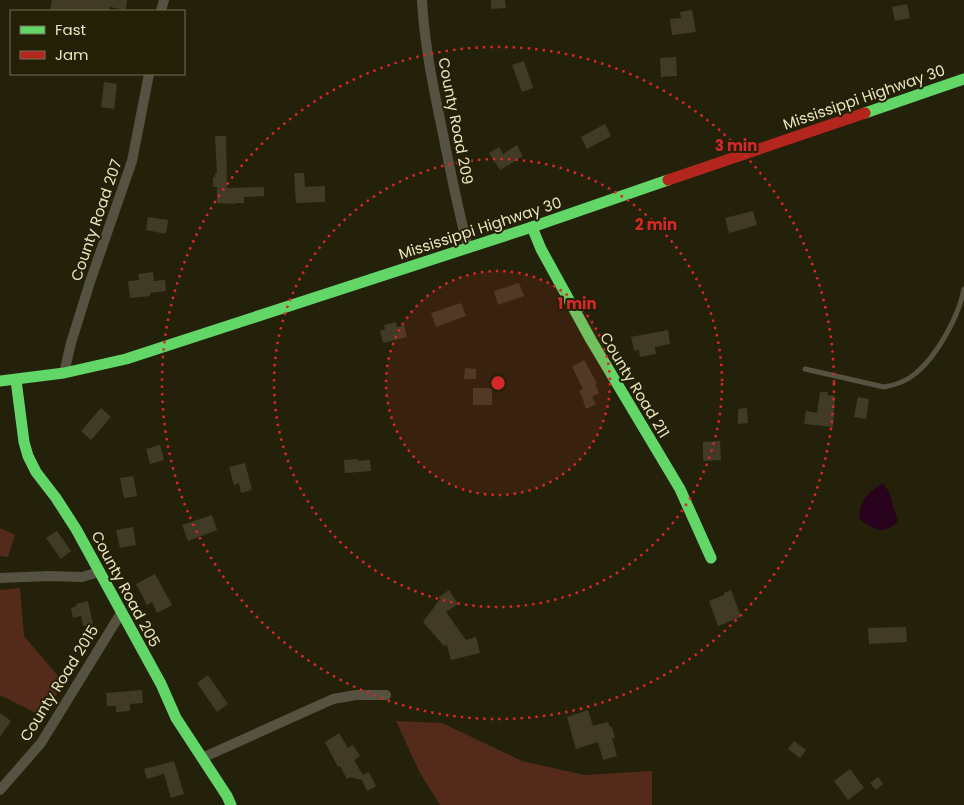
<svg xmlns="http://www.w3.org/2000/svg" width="964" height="805" font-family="Poppins,sans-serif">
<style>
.green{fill:#542b1a}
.water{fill:#29031d}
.building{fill:#413b25}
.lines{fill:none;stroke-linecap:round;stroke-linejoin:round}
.lane{stroke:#555241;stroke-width:5}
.street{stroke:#555241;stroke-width:10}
.fast{stroke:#63d668;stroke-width:11}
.jam{stroke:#b3261e;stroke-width:11}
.ring{fill:none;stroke:#d62828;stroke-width:2.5;stroke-dasharray:2.5 5}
.labels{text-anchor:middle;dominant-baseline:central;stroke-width:4;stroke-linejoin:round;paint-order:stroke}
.street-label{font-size:15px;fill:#eae5c0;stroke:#232007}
.centre{fill:#d62828;stroke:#232007;stroke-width:2.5}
.ring-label{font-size:15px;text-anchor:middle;font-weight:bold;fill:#d62828;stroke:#232007;stroke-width:4;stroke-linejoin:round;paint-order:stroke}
</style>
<rect width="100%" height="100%" fill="#24210a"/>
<g class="green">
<path d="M0,528L15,535L8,557L0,556Z"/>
<path d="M20,588L24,636L64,683L42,716L0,695V590Z"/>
<path d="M396,721L442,723L522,761L584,775L652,771V805H440L420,773Z"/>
</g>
<path class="water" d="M883,483L889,492L898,522C882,535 875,530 859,519C860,500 867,493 883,483Z"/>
<g class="building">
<path d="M52,0H127L126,10L110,7L109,11H50Z"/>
<path d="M491,0H505L506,8L491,9Z"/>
<path d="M907,4L910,18L895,21L892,7Z"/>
<path d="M692,10L696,32L672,35L670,19L681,18L680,12Z"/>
<path d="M676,57L677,76L661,77L660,58Z"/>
<path d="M524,61L533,88L522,92L512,65Z"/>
<path d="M104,82L117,84L114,109L101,107Z"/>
<path d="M605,124L611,136L587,149L581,137Z"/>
<path d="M215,136H226L227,188L264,187V196L244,197V203H235V204L217,203V187H213V177H215V173H217Z"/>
<path d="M517,145L523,156L500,170L489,153L499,147L503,154Z"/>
<path d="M294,173H304L305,187L325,186V202L296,203Z"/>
<path d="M753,211L757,225L729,233L725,218Z"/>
<path d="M148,217L168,220L166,234L146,230Z"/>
<path d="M153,272L154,281L165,280L166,291L150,293V296L130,298L128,281L139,280L138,274Z"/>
<path d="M519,283L524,296L498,305L494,291Z"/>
<path d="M461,303L466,316L436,327L431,313Z"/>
<path d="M396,322L397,327L404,325L407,337L383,343L380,331L385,329L384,325Z"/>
<path d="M668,330L670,344L655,347L656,354L640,357L639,350L634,351L631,337Z"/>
<path d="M584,360L597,383L595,384L599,393L592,397L596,404L586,409L583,402L584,401L579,391L583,389L572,367Z"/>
<path d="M465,368L476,369V379H464Z"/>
<rect x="473" y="388" width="19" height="17"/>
<path d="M820,392H828L827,395L835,396L833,427L804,424L806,411L817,413Z"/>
<path d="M858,397L869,399L866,419L854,417Z"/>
<path d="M101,408L111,417L91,440L81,431Z"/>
<path d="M747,408L748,423L738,424V409Z"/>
<path d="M720,441L721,460L703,461V442Z"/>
<path d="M160,445L164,460L150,464L146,449Z"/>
<path d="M358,459V461L370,460L371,471L345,473L344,460Z"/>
<path d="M245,463L252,490L241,493L239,483L234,485L229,467Z"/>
<path d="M133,476L137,496L124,498L120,478Z"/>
<path d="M212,515L217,530L188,541L182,525Z"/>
<path d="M133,527L136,545L120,548L116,530Z"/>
<path d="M57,531L71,551L61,559L46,538Z"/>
<path d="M155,574L172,605L157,613L152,602L147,605L136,584Z"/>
<path d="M449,590L458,604L446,612L466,640L476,637L480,653L451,660L447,645L444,646L423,622L440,599L439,597Z"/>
<path d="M731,590L741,617L718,626L709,601L724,595V593Z"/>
<path d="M88,601L93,624L83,626L81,616L73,618L71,608L77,606L76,604Z"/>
<path d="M906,627L907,642L869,644L868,628Z"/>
<path d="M208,675L228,704L217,712L197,683Z"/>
<path d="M142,690L143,703L130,704V711L116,712V706H107L106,693Z"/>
<path d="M588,710L593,726L608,722L610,727H612L615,738H612L617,756L603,760L598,742L576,749L567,717Z"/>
<path d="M0,713L11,721L0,737Z"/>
<path d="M339,733L348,748L353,745L360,756L354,760L363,775L369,772L376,786L367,791L362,780L350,777L347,779L340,766L338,767L325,742Z"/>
<path d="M794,741L806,750L800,758L788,749Z"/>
<path d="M174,761L184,794L171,798L164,774L147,779L144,769Z"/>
<path d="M850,769L864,788L848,800L834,781Z"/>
<path d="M878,777L883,784L876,790L870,783Z"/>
</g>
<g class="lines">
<path class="lane" d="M805,369L884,387C896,385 907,381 916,373C937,356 959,316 964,289"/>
<g class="street">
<path d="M422,0C424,42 432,83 441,124C449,165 457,206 468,247"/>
<path d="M161,11L164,0"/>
<path d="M64,373L71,343L90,282L132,161L149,74"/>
<path d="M0,578L48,576L82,577L99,572"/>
<path d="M202,758L333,699L356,695H386"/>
<path d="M0,790L41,743L121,613"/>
</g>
<g class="fast">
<path d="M865,113L964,79"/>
<path d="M532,227L541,249L591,340L680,489L711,558"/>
<path d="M16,380L24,442L28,456L36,472L56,498L76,529L161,684L176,718L227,796L231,805"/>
<path d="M0,381L64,373L126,359L532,227L668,180"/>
</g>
<path class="jam" d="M668,180L865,113"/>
</g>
<circle cx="498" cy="383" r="112" fill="#d62828" fill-opacity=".12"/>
<g class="ring">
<circle cx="498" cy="383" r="112"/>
<circle cx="498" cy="383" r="224"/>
<circle cx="498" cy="383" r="336"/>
</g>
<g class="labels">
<g class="street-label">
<text transform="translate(864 97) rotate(-19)">Mississippi Highway 30</text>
<text transform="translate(456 121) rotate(79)">County Road 209</text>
<text transform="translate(96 220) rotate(-71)">County Road 207</text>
<text transform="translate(480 228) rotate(-18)">Mississippi Highway 30</text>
<text transform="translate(635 385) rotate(59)">County Road 211</text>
<text transform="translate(126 589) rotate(62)">County Road 205</text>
<text transform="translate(59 683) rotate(-58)">County Road 2015</text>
</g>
</g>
<circle cx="498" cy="383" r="8" class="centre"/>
<g class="ring-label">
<text x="736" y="151">3 min</text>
<text x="656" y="230">2 min</text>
<text x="577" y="309">1 min</text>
</g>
<rect x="10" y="10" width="175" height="65" fill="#232007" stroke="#736f51"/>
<rect x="20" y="26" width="25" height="8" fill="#63d668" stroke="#736f51"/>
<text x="55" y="35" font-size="15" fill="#eae5c0">Fast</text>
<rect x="20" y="51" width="25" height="8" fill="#b3261e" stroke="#736f51"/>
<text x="55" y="60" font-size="15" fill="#eae5c0">Jam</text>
</svg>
